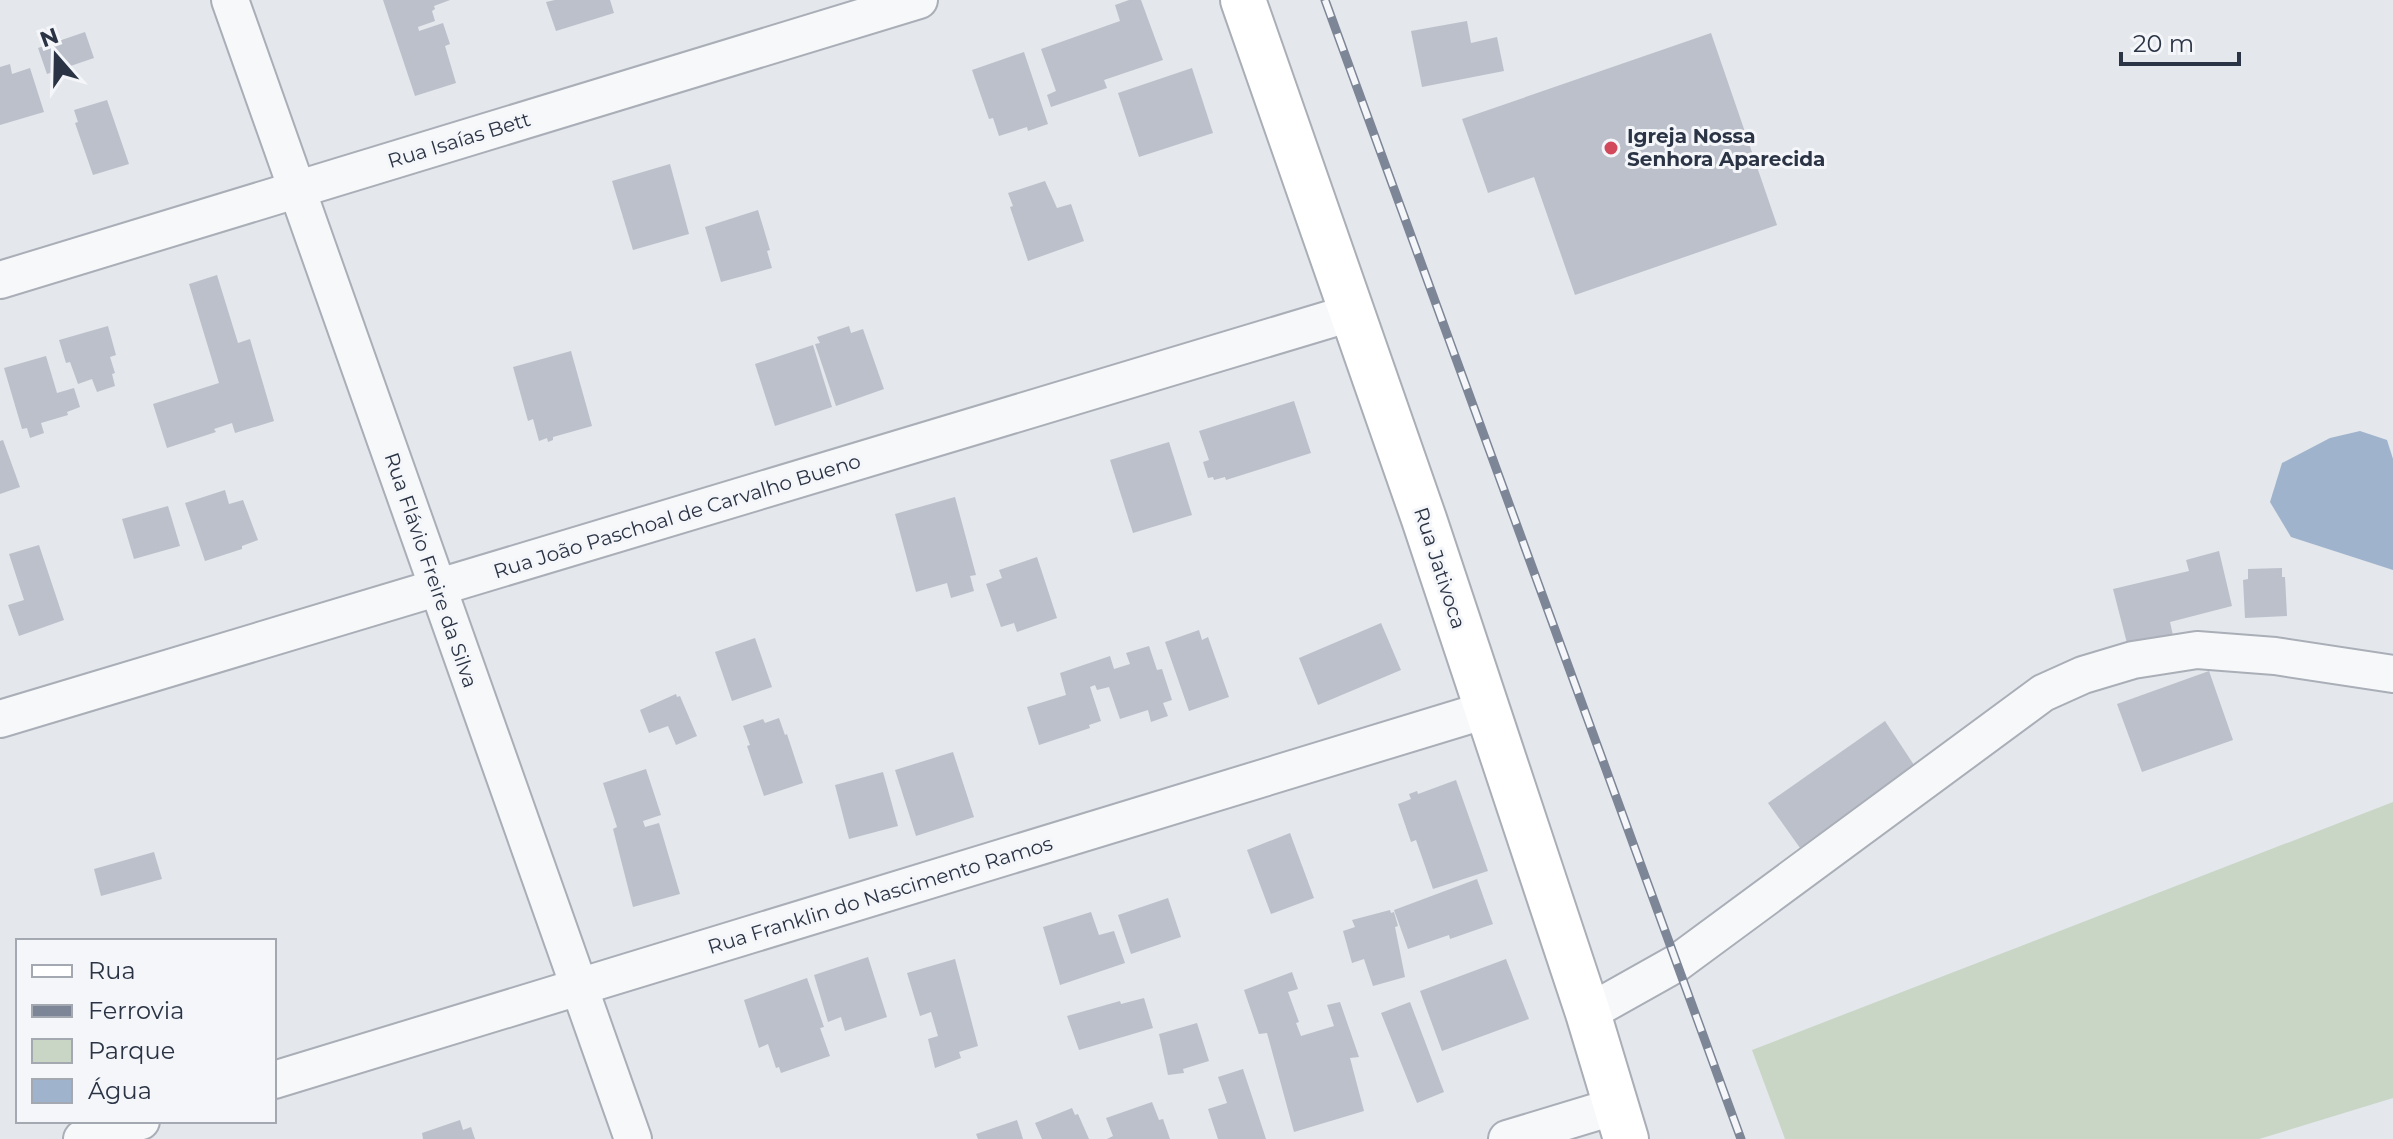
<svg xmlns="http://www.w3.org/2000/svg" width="2393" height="1139" font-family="Montserrat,sans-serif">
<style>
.green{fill:#c9d6c5}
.water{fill:#9fb4cc}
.building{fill:#bbc0ca}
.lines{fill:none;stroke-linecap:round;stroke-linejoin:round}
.street-casing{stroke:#a9aeb7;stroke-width:40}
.secondary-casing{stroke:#a9aeb7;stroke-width:48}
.street{stroke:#f7f8fa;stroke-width:36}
.secondary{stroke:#fff;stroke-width:44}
.rail-casing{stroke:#7d8696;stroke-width:9}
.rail{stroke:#f4f6f9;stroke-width:6;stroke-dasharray:18;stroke-linecap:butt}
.poi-dot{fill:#d1495b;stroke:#f4f6f9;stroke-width:3}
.labels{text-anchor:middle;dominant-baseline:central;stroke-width:6;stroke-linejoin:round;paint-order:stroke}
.poi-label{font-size:20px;font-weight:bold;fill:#2b3445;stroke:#f4f6f9;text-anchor:start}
.street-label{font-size:20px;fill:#2b3445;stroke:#f4f6f9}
</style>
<rect width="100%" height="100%" fill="#e4e7ec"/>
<path class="green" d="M2393,802V1098L2259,1139H1785L1752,1050Z"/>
<path class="water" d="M2360,431L2387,440L2393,459V570L2291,537L2270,502L2282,463L2330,438Z"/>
<g class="building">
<path d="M383,0H450L434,6L435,9L432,11L435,21L418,27L419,31L443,23L450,44L445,46L456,83L415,96Z"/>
<path d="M555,0H610L614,13L556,31L546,2Z"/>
<path d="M1129,0H1141L1163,60L1104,80L1107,88L1051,107L1047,95L1056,91L1041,49L1120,21L1115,5Z"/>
<path d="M1467,21L1471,43L1497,37L1504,71L1422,87L1411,31Z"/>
<path d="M85,32L94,58L47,74L38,48Z"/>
<path d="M1711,33L1777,225L1575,295L1534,177L1488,193L1462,119Z"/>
<path d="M1024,52L1048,124L1028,131L1027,127L999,136L993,118L989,119L972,70Z"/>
<path d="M10,64L12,74L30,68L44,112L0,125V67Z"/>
<path d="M1192,68L1213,133L1139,157L1118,93Z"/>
<path d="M107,100L129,164L93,175L75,123L78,122L74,110Z"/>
<path d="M670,164L689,234L633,250L612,181Z"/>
<path d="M1045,181L1057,208L1071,204L1084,241L1028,261L1010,207L1013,206L1008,193Z"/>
<path d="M758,210L770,250L767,251L772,268L721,282L705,227Z"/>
<path d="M217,275L238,343L250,339L274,421L235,433L232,423L214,429L216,432L167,448L153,404L219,383L189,284Z"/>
<path d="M108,326L116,355L110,357L115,373L112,374L115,386L97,392L92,379L78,384L70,362L66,363L59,340Z"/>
<path d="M849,326L851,333L863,329L884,389L836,406L815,344L820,343L817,337Z"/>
<path d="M813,345L832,407L775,426L755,364Z"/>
<path d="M571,351L592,426L553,437V440L548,442L547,438L539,441L533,419L528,421L513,367Z"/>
<path d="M46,356L57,393L74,388L80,407L67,412L68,415L41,423L44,433L30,438L27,428L22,429L4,368Z"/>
<path d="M1294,401L1311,453L1226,480L1225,477L1214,480L1213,477L1208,478L1203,462L1209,460L1199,431Z"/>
<path d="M3,440L20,487L0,494V441Z"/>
<path d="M1169,442L1192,515L1133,533L1110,460Z"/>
<path d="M225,490L229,504L243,500L258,540L242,546V549L205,561L185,503Z"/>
<path d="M955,497L976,575L970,576L974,591L951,598L947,583L916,592L895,514Z"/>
<path d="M168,506L180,546L134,559L122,519Z"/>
<path d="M39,545L64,620L19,636L8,605L24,600L9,554Z"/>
<path d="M2219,551L2232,606L2170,622L2174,640L2129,651L2113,589L2189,571L2186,560Z"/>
<path d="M1037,557L1057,618L1017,632L1014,623L1001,627L986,584L1002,578L999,570Z"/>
<path d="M2282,568V577H2285L2287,616L2245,618L2243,580L2248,579V569Z"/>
<path d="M1381,623L1401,670L1318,705L1299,658Z"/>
<path d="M1199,630L1202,640L1208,637L1229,697L1189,711L1165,642Z"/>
<path d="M755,638L772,687L732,701L715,652Z"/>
<path d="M1149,646L1157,670L1162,669L1172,700L1163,703L1168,716L1151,722L1148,710L1120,719L1109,687L1097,690L1095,685L1090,687L1101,721L1089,725L1090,728L1039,745L1027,707L1066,695L1060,673L1110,656L1114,669L1130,664L1126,653Z"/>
<path d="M2209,671L2233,740L2142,772L2117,704Z"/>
<path d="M676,694L677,697L680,696L697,736L676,745L668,726L649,733L640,710Z"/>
<path d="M779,718L785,735L787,734L803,783L764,796L747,746L750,745L743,726L763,719L765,723Z"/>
<path d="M1885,721L1916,768L1800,848L1768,803Z"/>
<path d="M953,752L974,817L916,836L895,770Z"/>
<path d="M646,769L661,815L643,821L645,827L659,823L680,894L633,907L613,829L617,827L603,783Z"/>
<path d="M883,772L898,826L849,839L835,785Z"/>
<path d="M1456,780L1488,871L1433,889L1416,840L1411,842L1398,804L1411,799L1409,794L1417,791L1418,794Z"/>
<path d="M1290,833L1314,898L1271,914L1247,850Z"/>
<path d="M154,852L162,879L101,896L94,869Z"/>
<path d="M1477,879L1493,924L1450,939L1449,935L1408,949L1394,910Z"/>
<path d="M1168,898L1181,937L1131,954L1118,915Z"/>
<path d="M1390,910L1391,913L1394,912L1398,926L1395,927L1405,977L1373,986L1364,959L1352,963L1343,931L1355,927L1352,920Z"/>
<path d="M1091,912L1099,935L1114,931L1125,963L1060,985L1043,927Z"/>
<path d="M868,957L887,1017L845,1031L841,1017L828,1022L814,975Z"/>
<path d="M955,959L978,1046L959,1052L961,1058L935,1068L928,1039L938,1036L931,1012L920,1016L907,973Z"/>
<path d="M1506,959L1529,1019L1442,1051L1420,991Z"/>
<path d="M1292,972L1298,989L1288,992L1299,1022L1296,1023L1301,1036L1334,1026L1327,1005L1340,1002L1359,1057L1350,1058L1364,1111L1294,1132L1267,1033L1259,1034L1244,990Z"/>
<path d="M807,978L824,1027L820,1028L830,1056L781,1073L779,1067L776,1068L768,1044L759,1048L744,1000Z"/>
<path d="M1144,998L1153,1028L1079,1050L1067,1016L1120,1001L1121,1004Z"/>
<path d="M1410,1002L1444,1092L1417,1103L1381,1013Z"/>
<path d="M1197,1023L1209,1061L1183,1069L1184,1073L1168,1075L1159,1034Z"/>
<path d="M1243,1069L1266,1139H1218L1208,1109L1227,1103L1218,1077Z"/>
<path d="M1152,1102L1159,1120L1163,1119L1170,1139H1107L1113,1136L1106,1118Z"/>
<path d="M1072,1108L1075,1115L1078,1114L1089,1139H1042L1035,1123Z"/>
<path d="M460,1120L463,1130L471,1127L475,1139H423L422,1133Z"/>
<path d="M1017,1120L1023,1139H978L976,1134Z"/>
</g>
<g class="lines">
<g class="street-casing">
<g id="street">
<path d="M230,0L633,1139"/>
<path d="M0,280L919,0"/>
<path d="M0,719L1354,312"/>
<path d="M1588,1013L1677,963L2043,693L2083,675L2133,660L2197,650L2275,656L2393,674"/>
<path d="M274,1080L1486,710"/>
<path d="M82,1139L141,1121"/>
<path d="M1507,1139L1616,1106"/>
</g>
</g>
<g class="secondary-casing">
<path id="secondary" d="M1243,0L1424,519L1588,1013L1626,1139"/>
</g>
<use href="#street" class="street"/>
<use href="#secondary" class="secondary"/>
<g class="rail-casing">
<path id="rail" d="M1325,0L1741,1139"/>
</g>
<use href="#rail" class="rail"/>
</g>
<circle class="poi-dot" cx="1611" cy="148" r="8"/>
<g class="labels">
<g class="poi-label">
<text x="1627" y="136">Igreja Nossa<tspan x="1627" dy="23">Senhora Aparecida</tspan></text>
</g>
<g class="street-label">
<text transform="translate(459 140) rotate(-17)">Rua Isaías Bett</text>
<text transform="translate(677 516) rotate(-17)">Rua João Paschoal de Carvalho Bueno</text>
<text transform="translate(1440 568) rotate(72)">Rua Jativoca</text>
<text transform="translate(431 570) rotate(71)">Rua Flávio Freire da Silva</text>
<text transform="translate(880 895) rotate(-17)">Rua Franklin do Nascimento Ramos</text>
</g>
</g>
<rect x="16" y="939" width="260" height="184" fill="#f4f6f9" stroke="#a4a8b1" stroke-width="2"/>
<rect x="32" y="965" width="40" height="12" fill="#ffffff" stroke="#a4a8b1" stroke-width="2"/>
<text x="88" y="979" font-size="24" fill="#2b3445">Rua</text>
<rect x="32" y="1005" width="40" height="12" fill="#7d8696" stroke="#a4a8b1" stroke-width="2"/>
<text x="88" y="1019" font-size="24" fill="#2b3445">Ferrovia</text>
<rect x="32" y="1039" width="40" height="24" fill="#c9d6c5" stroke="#a4a8b1" stroke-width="2"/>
<text x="88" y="1059" font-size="24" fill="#2b3445">Parque</text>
<rect x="32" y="1079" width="40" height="24" fill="#9fb4cc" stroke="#a4a8b1" stroke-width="2"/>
<text x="88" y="1099" font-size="24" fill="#2b3445">Água</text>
<g transform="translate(56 56) rotate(340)" stroke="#f4f6f9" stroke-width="6" paint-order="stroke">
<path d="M0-6L14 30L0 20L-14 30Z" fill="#2b3445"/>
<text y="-12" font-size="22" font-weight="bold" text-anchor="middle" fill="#2b3445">N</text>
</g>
<path d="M2121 52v12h118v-12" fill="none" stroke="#2b3445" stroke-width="4"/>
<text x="2133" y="52" font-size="24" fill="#2b3445" stroke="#f4f6f9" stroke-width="6" paint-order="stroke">20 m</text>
</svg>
